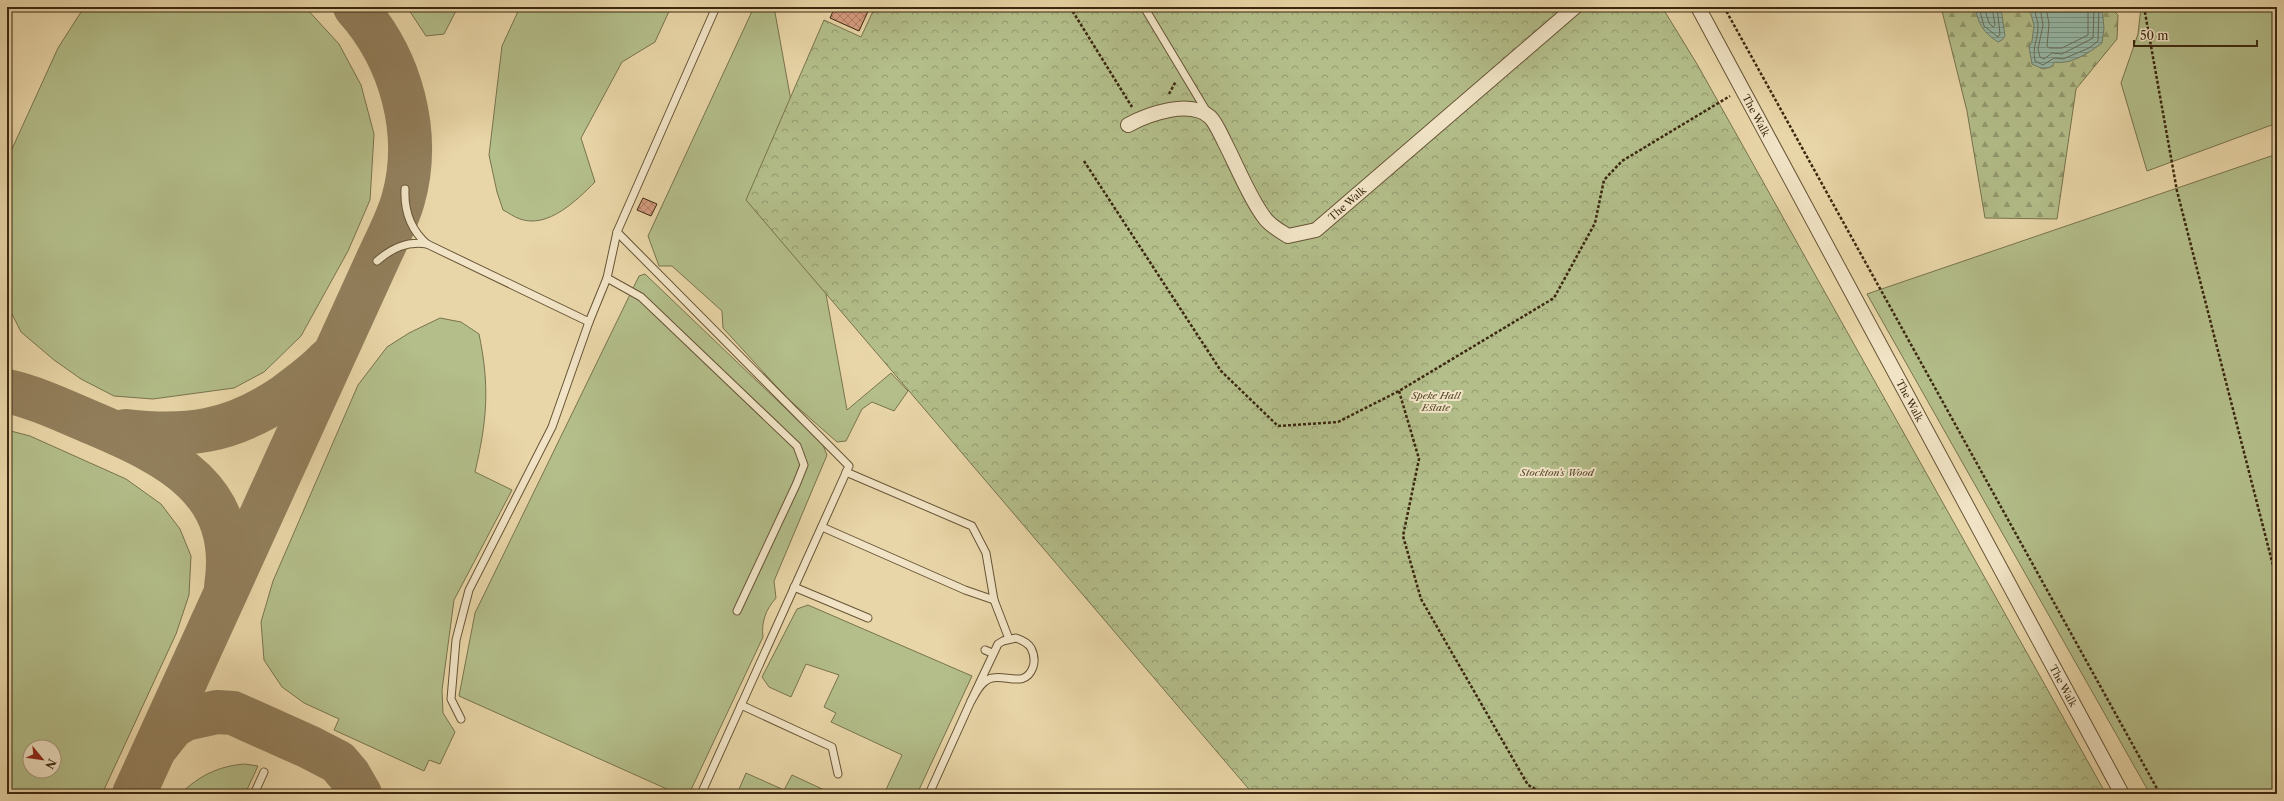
<svg xmlns="http://www.w3.org/2000/svg" width="2284" height="801" font-family="'Libre Caslon Text',serif">
<style>
.grass{fill:#b3be8a;stroke:#78734d;fill-rule:evenodd}
.forest{fill:url(#forest-firs);stroke:#78734d}
.park{fill:url(#park-crowns);stroke:#78734d}
.water{fill:url(#water-rules);stroke:#737f6b}
.lines{fill:none;stroke-linecap:round;stroke-linejoin:round}
.shore{stroke:#6a705c;stroke-width:1}
.taxiway{stroke:#927f5c;stroke-width:44}
.building{fill:url(#building-cross-hatch);stroke:#3c2810}
.service-casing{stroke:#675436;stroke-width:9}
.minor-casing{stroke:#675436;stroke-width:16}
.path{stroke:#3c2810;stroke-width:2.5;stroke-dasharray:3 2;stroke-linecap:butt}
.service{stroke:#f1e4c6;stroke-width:7}
.minor{stroke:#f1e4c6;stroke-width:14}
.labels{text-anchor:middle;dominant-baseline:central;stroke-width:4;stroke-linejoin:round;paint-order:stroke}
.street-label{font-size:10px;fill:#3c2810;stroke:#f1e4c6}
.park-label{font-size:10px;font-style:italic;fill:#544628;stroke:#f1e4c6}
</style>
<defs>
<pattern id="forest-firs" width="22" height="20" patternUnits="userSpaceOnUse"><rect width="22" height="20" fill="#b3be8a"/><path d="M5 1l3.5 6h-7zM16 11l3.5 6h-7z" fill="#939a6f"/></pattern>
<pattern id="park-crowns" width="20" height="18" patternUnits="userSpaceOnUse"><rect width="20" height="18" fill="#b3be8a"/><path d="M2 6a3 3 0 1 1 6 0M12 15a3 3 0 1 1 6 0" fill="none" stroke="#939a6f"/></pattern>
<pattern id="water-rules" width="6" height="5" patternUnits="userSpaceOnUse"><rect width="6" height="5" fill="#97b9a8"/><path d="M0 2.5h6" fill="none" stroke="#7c9687"/></pattern>
<pattern id="building-cross-hatch" width="8" height="8" patternUnits="userSpaceOnUse"><rect width="8" height="8" fill="#d79d81"/><path d="M0 0l8 8M0 8l8-8" fill="none" stroke="#b08068"/></pattern>
</defs>
<rect width="100%" height="100%" fill="#e9d6a8"/>
<filter id="stains"><feTurbulence type="fractalNoise" baseFrequency=".005" numOctaves="4"/><feColorMatrix values="0 0 0 0 .2 0 0 0 0 .09 0 0 0 0 .02 0 0 0 .5 -.17"/></filter>
<radialGradient id="worn" r=".72"><stop offset=".6" stop-color="#630" stop-opacity="0"/><stop offset="1" stop-color="#630" stop-opacity=".3"/></radialGradient>
<g class="grass">
<path d="M90,7H305L339,44L361,85L374,134L370,200L348,251L301,336L264,372L234,388L153,399L114,396L81,379L54,360L21,332L7,304V160L58,48L81,12Z"/>
<path d="M407,7H458L444,34L426,36Z"/>
<path d="M520,7H671L655,42L622,62L581,138L595,182C577,200 548,229 520,219C514,217 509,213 503,210L497,192L489,155L502,46Z"/>
<path d="M754,7H774L847,410L891,373L908,391L894,411L872,402L862,409L846,441L837,442L787,398L723,328L722,311L672,266H659L648,236Z"/>
<path d="M2141,7H2277V123L2147,171L2121,83L2138,34Z"/>
<path d="M2277,154V794H2150L1867,294Z"/>
<path d="M645,274L805,427L823,445L827,455L774,581L776,598C766,609 761,622 763,637L689,794H678L459,696L475,613L639,276Z"/>
<path d="M440,318L461,322L479,334C490,387 487,420 475,472L512,490L454,600L442,690L443,713L455,732L440,764L429,760L424,771L334,730L339,719L304,703L282,687L264,660L261,622L273,581L358,385L387,347L409,333Z"/>
<path d="M7,430L30,436L126,479L161,504L180,529L191,556L189,595L176,634L102,794H7ZM30,747H54V771H30Z"/>
<path d="M808,605L972,676L917,794H884L902,755L831,722L836,713L824,707L839,675L806,664L791,697L769,687L762,677L797,609Z"/>
<path d="M245,764L258,766L245,794H180C199,776 218,766 245,764Z"/>
<path d="M746,773L784,790L792,775L833,794H737Z"/>
</g>
<path class="forest" d="M1941,7H2110L2118,15L2117,39L2076,89L2057,219L1985,218L1967,111Z"/>
<path class="park" d="M875,7H1662L1697,64L2106,794H1253L746,200L824,20L861,37Z"/>
<g class="water">
<path d="M1975,7H2003L2001,8L2005,36L2002,40L1998,42C1984,33 1978,24 1975,7Z"/>
<path d="M2032,7H2102L2104,28L2102,43C2090,52 2071,65 2055,62L2051,67L2043,69L2032,64L2029,47L2032,41L2034,25L2030,11Z"/>
</g>
<g class="lines">
<g class="shore">
<path d="M1979,7L1984,26L1998,37L2000,34L1997,7"/>
<path d="M1984,7L1989,23L1993,27L1995,25L1992,7"/>
<path d="M2035,7C2034,14 2038,19 2038,26C2038,40 2032,46 2035,61L2043,65L2054,58L2063,59L2089,48L2098,41L2099,7"/>
<path d="M2040,7L2043,25L2038,49L2040,57L2044,59L2052,53L2062,54L2093,38L2094,7"/>
<path d="M2046,7L2049,24L2047,46L2049,48H2062L2088,35V7"/>
</g>
<g class="taxiway">
<path d="M7,391C38,398 66,412 95,424C170,456 241,490 226,587"/>
<path d="M126,431C187,438 231,432 283,397C298,386 315,374 328,360"/>
<path d="M157,746L172,727L185,719L217,712L233,713L309,747L338,762L349,775L360,794"/>
<path d="M134,794L377,261C386,241 397,221 403,200C422,133 401,58 355,7"/>
</g>
</g>
<g class="building">
<path d="M835,7H870L859,31L830,18Z"/>
<path d="M643,198L657,204L651,216L637,210Z"/>
</g>
<g class="lines">
<g class="service-casing">
<g id="service">
<path d="M716,7L617,232L607,278L641,297L797,446L804,465L796,485L737,611"/>
<path d="M1144,7L1207,112"/>
<path d="M405,189C404,211 410,229 427,244L589,322L607,278"/>
<path d="M617,232L849,466L701,794"/>
<path d="M377,261C392,248 407,241 427,244"/>
<path d="M846,472L972,526L986,553L994,600L1009,639"/>
<path d="M822,527L965,590L994,600"/>
<path d="M794,587L868,618"/>
<path d="M1016,638C1022,640 1028,643 1031,648C1034,654 1035,661 1033,667C1025,690 1003,672 989,679C980,683 976,693 971,701L998,644L1003,641Z"/>
<path d="M985,650L992,653"/>
<path d="M741,705L832,747L838,774"/>
<path d="M461,719L451,699L456,640L469,590L552,427L589,322"/>
<path d="M254,794L264,772"/>
<path d="M929,794L971,701"/>
</g>
</g>
<g class="minor-casing">
<g id="minor">
<path id="s1" d="M1698,7L2122,794"/>
<path id="s2" d="M1128,125C1148,114 1190,99 1210,117C1216,123 1221,135 1225,143C1237,166 1249,197 1264,217C1269,225 1280,231 1288,236L1316,230L1575,7"/>
</g>
</g>
<g class="path">
<path d="M1070,7L1132,107"/>
<path d="M1724,7L2160,794"/>
<path d="M2144,7L2177,191L2277,581"/>
<path d="M1169,94L1176,81"/>
<path d="M1084,161L1221,371L1278,426L1338,422L1399,391L1554,298L1595,223L1604,180L1622,161L1730,96"/>
<path d="M1399,391L1419,459L1403,536L1421,599L1528,785L1544,794"/>
</g>
<use href="#service" class="service"/>
<use href="#minor" class="minor"/>
</g>
<g class="labels">
<g class="street-label">
<text stroke="none"><textPath href="#s1" startOffset="123">The Walk</textPath></text>
<text stroke="none"><textPath href="#s2" startOffset="301">The Walk</textPath></text>
<text stroke="none"><textPath href="#s1" startOffset="447">The Walk</textPath></text>
<text stroke="none"><textPath href="#s1" startOffset="771">The Walk</textPath></text>
</g>
<g class="park-label">
<text x="1436" y="395">Speke Hall<tspan x="1436" dy="12">Estate</tspan></text>
<text x="1557" y="472">Stockton's Wood</text>
</g>
</g>
<rect width="2284" height="801" fill="none" stroke="#e9d6a8" stroke-width="24"/>
<rect x="8" y="8" width="2268" height="785" fill="none" stroke="#3c2810" stroke-width="2"/>
<rect x="12" y="12" width="2260" height="777" fill="none" stroke="#3c2810"/>
<g transform="translate(42 759) rotate(119)"><circle r="19" fill="#f1e4c6" stroke="#a9997d"/>
<path d="M0-3L7 15L0 10L-7 15Z" fill="#8f2418"/>
<text y="-6" font-size="11" font-weight="bold" text-anchor="middle" fill="#3c2810">N</text>
</g>
<path d="M2134 40v6h123v-6" fill="none" stroke="#3c2810" stroke-width="2"/>
<text x="2140" y="40" font-size="12" fill="#3c2810" stroke="#f1e4c6" stroke-width="3" paint-order="stroke">50 m</text>
<rect width="100%" height="100%" filter="url(#stains)"/>
<rect width="100%" height="100%" fill="url(#worn)"/>
</svg>
